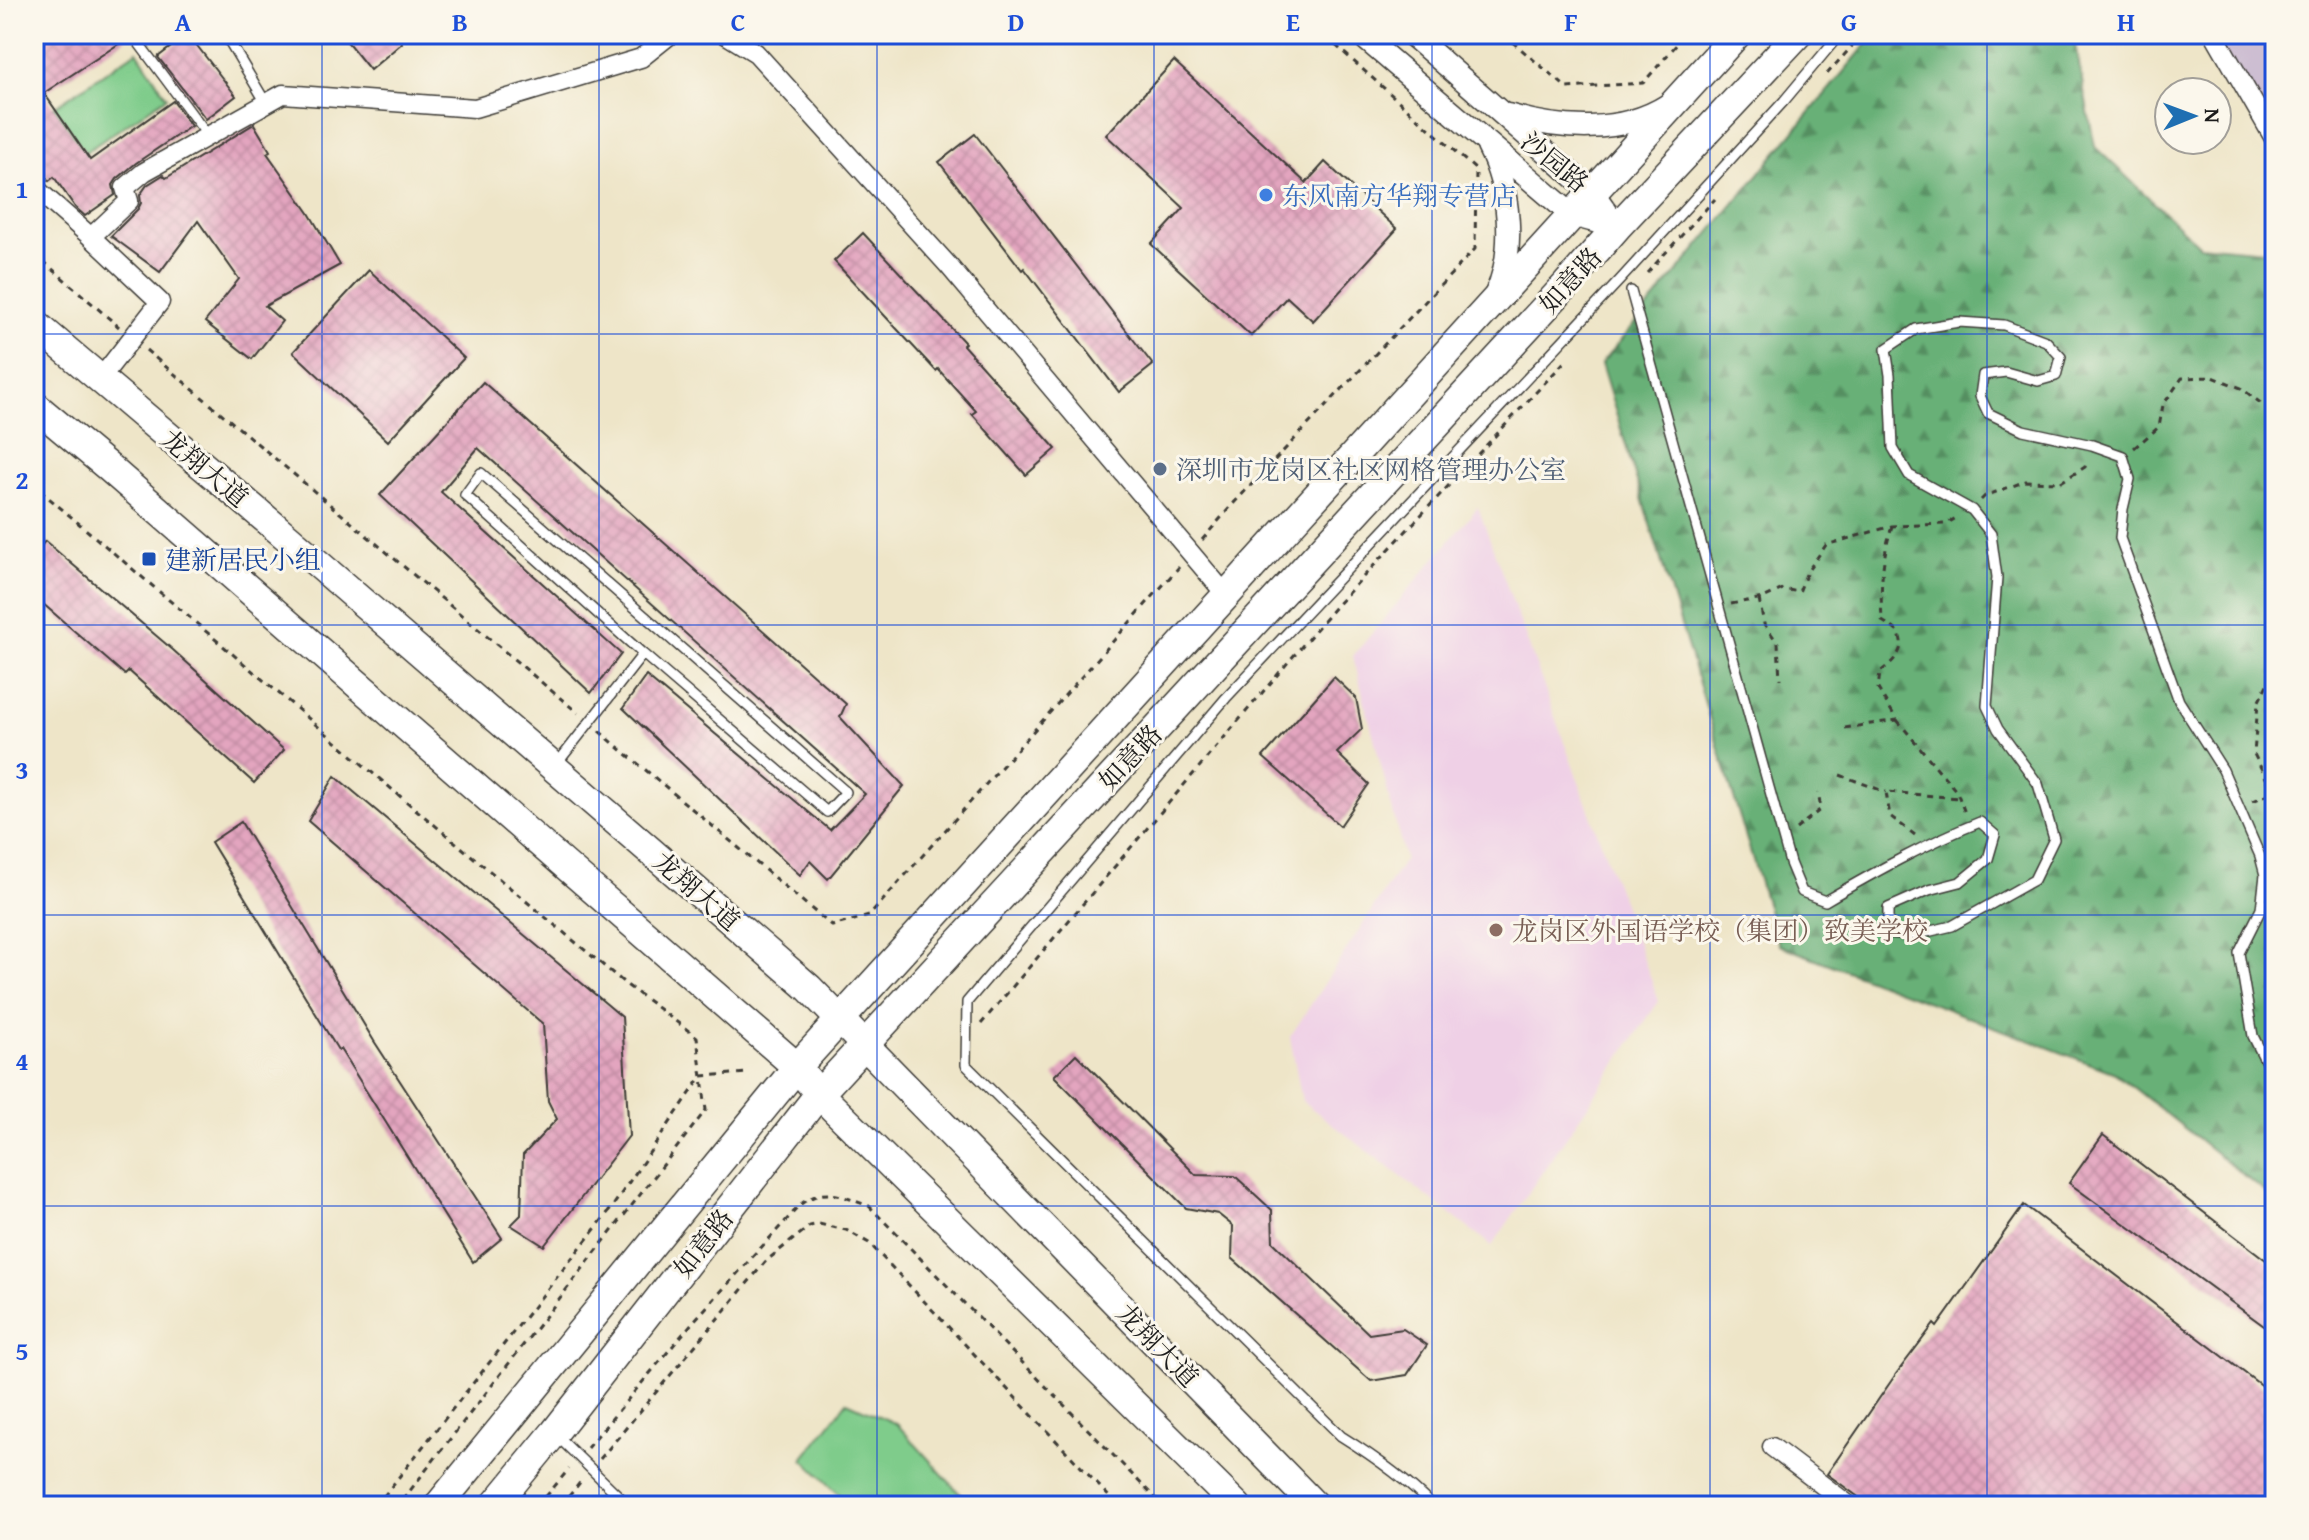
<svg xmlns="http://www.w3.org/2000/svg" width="2309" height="1540" font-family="'Gentium Book Plus','Noto Serif SC',serif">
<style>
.built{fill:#efd0e6}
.railway{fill:#cdbed2}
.forest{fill:url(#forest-firs);stroke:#42664a;stroke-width:2}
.garden{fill:#7fcc8b;stroke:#4e7454;stroke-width:2}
.building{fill:url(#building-cross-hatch)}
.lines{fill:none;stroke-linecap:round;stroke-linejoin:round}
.service-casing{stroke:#3c3a36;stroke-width:12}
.minor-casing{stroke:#3c3a36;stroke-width:21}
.tertiary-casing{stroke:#3c3a36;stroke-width:25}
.primary-casing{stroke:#3c3a36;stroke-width:31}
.path{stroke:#3c3a36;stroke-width:3;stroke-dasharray:6 6;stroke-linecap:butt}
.service{stroke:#fff;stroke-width:9}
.minor{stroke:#fff;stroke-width:18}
.tertiary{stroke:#fff;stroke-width:22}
.primary{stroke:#fff;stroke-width:28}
.grid{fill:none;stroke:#1d4ed8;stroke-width:2;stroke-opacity:0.55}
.shop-dot{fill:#3f7fe0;stroke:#fbf7ec;stroke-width:3}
.service-dot{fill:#5c6f8a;stroke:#fbf7ec;stroke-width:3}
.transit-dot{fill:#1a4fb4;stroke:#fbf7ec;stroke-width:3}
.education-dot{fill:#8d6e63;stroke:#fbf7ec;stroke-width:3}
.labels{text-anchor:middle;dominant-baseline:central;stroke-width:6;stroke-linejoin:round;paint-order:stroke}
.street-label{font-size:26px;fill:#1c1c1c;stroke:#fbf7ec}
.shop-label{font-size:26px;fill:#366cbe;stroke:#fbf7ec;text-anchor:start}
.service-label{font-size:26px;fill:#4e5e75;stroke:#fbf7ec;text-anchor:start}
.transit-label{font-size:26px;fill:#164399;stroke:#fbf7ec;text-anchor:start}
.education-label{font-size:26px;fill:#785e54;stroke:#fbf7ec;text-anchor:start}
.neatline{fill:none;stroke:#1d4ed8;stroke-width:3}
.grid-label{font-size:26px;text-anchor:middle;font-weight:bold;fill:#1d4ed8}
</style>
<defs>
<pattern id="forest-firs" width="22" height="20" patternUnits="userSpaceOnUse" patternTransform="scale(2)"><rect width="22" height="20" fill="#67b077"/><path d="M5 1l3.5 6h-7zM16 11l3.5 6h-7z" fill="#548e61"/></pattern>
<pattern id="building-cross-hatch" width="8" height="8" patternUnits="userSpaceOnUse" patternTransform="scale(2)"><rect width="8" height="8" fill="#e3a5bf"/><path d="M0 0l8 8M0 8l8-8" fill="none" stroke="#c28da4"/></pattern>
</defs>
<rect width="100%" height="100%" fill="#fbf7ec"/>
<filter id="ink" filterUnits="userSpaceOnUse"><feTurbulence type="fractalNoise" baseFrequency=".0125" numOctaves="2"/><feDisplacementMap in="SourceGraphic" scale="16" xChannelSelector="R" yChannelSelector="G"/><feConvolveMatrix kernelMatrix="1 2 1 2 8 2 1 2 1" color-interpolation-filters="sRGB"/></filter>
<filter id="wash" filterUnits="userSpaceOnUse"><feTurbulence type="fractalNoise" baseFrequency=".006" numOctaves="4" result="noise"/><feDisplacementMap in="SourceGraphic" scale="32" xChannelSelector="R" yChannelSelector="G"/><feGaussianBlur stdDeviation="1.8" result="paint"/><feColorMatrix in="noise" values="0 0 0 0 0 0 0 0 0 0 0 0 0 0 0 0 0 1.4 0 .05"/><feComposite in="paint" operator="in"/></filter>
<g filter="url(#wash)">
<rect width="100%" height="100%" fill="#eee5c8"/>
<path class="built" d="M1478,507L1659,1001L1492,1246L1302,1101L1290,1037L1405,859L1353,656Z"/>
<path class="railway" d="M2196,34H2275V109L2241,104Z"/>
<path class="forest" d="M1875,34H2073L2095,147L2199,245L2275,252V1200L2115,1073L1779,945L1601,364Z"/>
<g class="garden">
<path d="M137,51L167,97L84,153L54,107Z"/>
<path d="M847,1402L897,1424L971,1506H851L803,1459Z"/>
</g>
<g id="blocks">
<g class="building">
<path d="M34,34H125L126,39L44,93L90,160L173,101L191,126L136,163L117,179L113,185L115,195L85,216L75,207L54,177L49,181L34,160Z"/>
<path d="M188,34L236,96L206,119L158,57Z"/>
<path d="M341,34H398L402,43L370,70Z"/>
<path d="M1174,61L1306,183L1325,162L1397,229L1313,321L1287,297L1251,336L1151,244L1184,208L1106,135Z"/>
<path d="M254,124L270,151L267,153L309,213L340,265L265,306L282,321L252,359L205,322L239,279L198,221L160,272L111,236L138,209L141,203L140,195L147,185L163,175L166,178Z"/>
<path d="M975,134L1153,365L1119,392L1024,268L1022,270L939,162Z"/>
<path d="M863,233L965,343L963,345L1056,449L1026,475L972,414L976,411L938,369L936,371L834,261Z"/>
<path d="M369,270L464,358L388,441L293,352Z"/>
<path d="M483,382L846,704L840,717L904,786L828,879L810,861L800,875L623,708L646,676L830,830L865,794L478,448L441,492L621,654L591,693L380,495Z"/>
<path d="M45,541L173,650L284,750L254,783L129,671L125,675L34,596V554Z"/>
<path d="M1334,677L1356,698L1362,729L1337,753L1369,784L1340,826L1263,757Z"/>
<path d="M335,776L622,1017L629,1136L544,1246L511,1225L521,1215L523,1155L557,1119L548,1101L543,1024L308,821Z"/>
<path d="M241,822L374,1041L502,1238L473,1262L340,1049L338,1050L211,842Z"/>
<path d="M1076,1054L1196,1175L1235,1176L1272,1210L1273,1242L1369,1334L1403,1329L1427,1345L1407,1375L1371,1381L1232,1258L1233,1226L1218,1214L1186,1208L1054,1076Z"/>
<path d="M2103,1135L2275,1267V1334L2069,1183Z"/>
<path d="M2024,1205L2275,1396V1506H1866L1857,1496L1827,1474L1896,1374L1934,1324L1937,1327Z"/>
</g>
</g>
</g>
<g filter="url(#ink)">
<use href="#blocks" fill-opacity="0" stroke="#3c3a36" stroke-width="2"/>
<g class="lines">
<g class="service-casing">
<g id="service">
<path d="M132,34L208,136"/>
<path d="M225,34L266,103"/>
<path d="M1631,291L1790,863L1802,892L1825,901C1875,872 1925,844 1980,822L1995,835L1988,859L1960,882L1929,890L1888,908V933L1914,935L1952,926L2034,880L2054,839L2038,784L1998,729L1987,706L1997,577L1991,534L1972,510L1909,475L1893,448L1890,375L1886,349L1916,329L1959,322L2004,325L2046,341L2061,357L2056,376L2038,381L2006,372L1983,375L1980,396L1988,413L2023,430L2092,445L2123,456L2130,479L2123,509L2120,538L2179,701L2223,770L2260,856L2265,875L2261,909L2239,953L2253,1036L2275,1080"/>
<path d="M556,765L643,654L465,495L481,473L846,792L827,812L643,654"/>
<path d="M556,1435L629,1506"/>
<path d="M1432,1506C1406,1479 1373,1456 1341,1436L966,1065L967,1002L1226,698L1619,281L1784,101L1840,34"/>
</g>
</g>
<g class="minor-casing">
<g id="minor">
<path d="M725,34L756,53L948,265L1227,596"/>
<path d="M2214,34L2275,140"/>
<path d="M34,187L91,237"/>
<path d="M100,379L160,302L91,237L129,201L125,188L144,172L283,94L475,108L641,58L671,34"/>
<path d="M1772,1447L1850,1506"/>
</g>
</g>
<g class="tertiary-casing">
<g id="tertiary">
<path d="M1360,34L1572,215L1617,227"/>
<path d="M1411,34L1593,193L1617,227"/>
<path d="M1508,115C1560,130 1621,135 1668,105"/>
<path d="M1488,146C1510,189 1516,250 1496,294"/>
</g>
</g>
<g class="primary-casing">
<g id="primary">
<path d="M34,323L287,537L809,988L1315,1506"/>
<path d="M34,405L107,466L797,1067L819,1094L1237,1506"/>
<path d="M438,1506L797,1067L1737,34"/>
<path d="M494,1506L554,1433L819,1094L1566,285L1617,227L1798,34"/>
</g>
</g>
<g class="path">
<path d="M1503,34L1567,88L1643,83L1686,34"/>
<path d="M1827,74L1863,34"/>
<path d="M34,253L119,327"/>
<path d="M1647,273L1715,199"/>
<path d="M146,350L578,713"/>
<path d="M2134,448L2159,427L2163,405L2182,378L2213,377L2241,388L2275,414"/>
<path d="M34,480L43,493L401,797L628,986L697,1037L706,1110L398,1506"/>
<path d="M1981,500L1985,496L2026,481L2061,482L2085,467L2087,460"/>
<path d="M1202,540L1232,505L1475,249L1476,170L1323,34"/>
<path d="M1759,599L1764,624L1778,643L1780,679"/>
<path d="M1731,604L1763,598L1783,589L1799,592L1807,572L1826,545L1892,526L1946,524L1956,518"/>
<path d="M1897,720L1957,792L1965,813"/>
<path d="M1845,728L1897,720L1878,689L1880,672C1892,663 1908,649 1898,633C1895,628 1887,624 1882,621C1880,587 1882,558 1892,526"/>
<path d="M599,731L832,926L869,916L1179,567"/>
<path d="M1840,775L1886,792"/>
<path d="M2273,792L2254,754L2258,703L2275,668"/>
<path d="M2253,801L2273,792L2275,795"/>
<path d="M1796,829L1821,809L1818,793"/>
<path d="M1915,835L1890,816L1886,792L1959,798"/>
<path d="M981,1024L1335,607L1568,358"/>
<path d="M587,1448L693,1322L801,1204C827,1185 842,1197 869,1206L1163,1506"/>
<path d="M600,1459L766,1261L810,1226L819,1224L846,1230L869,1243L1118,1506"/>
<path d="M376,1506L610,1210L702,1076L749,1073"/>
<path d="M538,1506L569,1469"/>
<path d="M561,1506L582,1480"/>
</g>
<use href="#service" class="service"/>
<use href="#minor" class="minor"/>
<use href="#tertiary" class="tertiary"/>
<use href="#primary" class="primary"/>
</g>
</g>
<path class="grid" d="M322,34V1506M599,34V1506M877,34V1506M1154,34V1506M1432,34V1506M1710,34V1506M1987,34V1506M34,334H2275M34,625H2275M34,915H2275M34,1206H2275"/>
<circle class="shop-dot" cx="1266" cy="195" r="8"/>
<circle class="service-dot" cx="1160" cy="469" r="8"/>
<rect class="transit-dot" x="141" y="551" width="16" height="16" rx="4"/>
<circle class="education-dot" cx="1496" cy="930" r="8"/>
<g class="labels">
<g class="street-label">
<text transform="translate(1555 162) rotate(39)">沙园路</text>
<text transform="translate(1570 280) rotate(-48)">如意路</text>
<text transform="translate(205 468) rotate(40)">龙翔大道</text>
<text transform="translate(1130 757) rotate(-47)">如意路</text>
<text transform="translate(697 891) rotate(41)">龙翔大道</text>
<text transform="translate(703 1243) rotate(-52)">如意路</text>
<text transform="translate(1158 1345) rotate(46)">龙翔大道</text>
</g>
<g class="shop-label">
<text x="1282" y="195">东风南方华翔专营店</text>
</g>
<g class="service-label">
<text x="1176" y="469">深圳市龙岗区社区网格管理办公室</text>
</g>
<g class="transit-label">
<text x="165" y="559">建新居民小组</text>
</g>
<g class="education-label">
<text x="1512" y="930">龙岗区外国语学校（集团）致美学校</text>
</g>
</g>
<rect width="2309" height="1540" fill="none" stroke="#fbf7ec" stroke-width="88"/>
<g transform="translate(2193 116) rotate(89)"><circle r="38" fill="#fbf7ec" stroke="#a29f99" stroke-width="2"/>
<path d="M0-6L14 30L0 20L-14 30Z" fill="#1f6fb2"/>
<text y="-12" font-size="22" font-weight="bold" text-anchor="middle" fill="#1c1c1c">N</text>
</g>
<rect x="44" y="44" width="2221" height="1452" class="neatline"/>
<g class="grid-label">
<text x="183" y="31">A</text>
<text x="460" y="31">B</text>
<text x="738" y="31">C</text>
<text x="1016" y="31">D</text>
<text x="1293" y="31">E</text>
<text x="1571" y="31">F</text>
<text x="1849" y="31">G</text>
<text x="2126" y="31">H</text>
<text x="22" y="198">1</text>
<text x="22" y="489">2</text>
<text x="22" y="779">3</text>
<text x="22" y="1070">4</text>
<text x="22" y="1360">5</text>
</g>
</svg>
